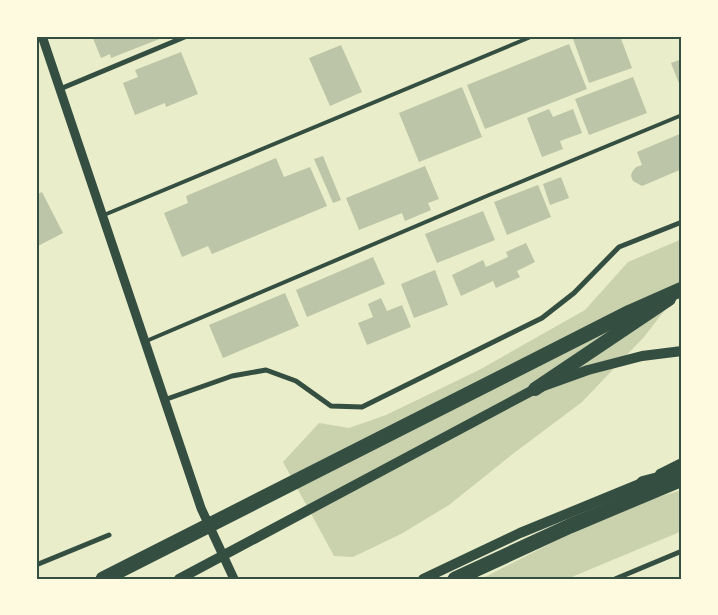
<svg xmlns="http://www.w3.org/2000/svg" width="718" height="615" font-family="'Noto Sans',sans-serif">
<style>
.green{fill:#cad2ad}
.building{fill:#bcc5a7}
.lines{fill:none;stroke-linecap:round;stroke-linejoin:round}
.service{stroke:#344e41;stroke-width:4}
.minor{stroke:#344e41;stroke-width:5}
.tertiary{stroke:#344e41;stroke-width:9}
.secondary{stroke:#344e41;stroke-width:10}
.trunk{stroke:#344e41;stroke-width:14}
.motorway{stroke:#344e41;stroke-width:15}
.neatline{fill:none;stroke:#344e41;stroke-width:2}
</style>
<rect width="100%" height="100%" fill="#e9edc9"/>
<g class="green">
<path d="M682,239V288L644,337L582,402L514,453L449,505L401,534L353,557L334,556L283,462L319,423L349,428L386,415L479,370L585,310L628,262Z"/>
<path d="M682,490V531L567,579H481L618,509Z"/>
</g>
<g class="building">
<path d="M92,36H167L111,58L110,54L101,58Z"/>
<path d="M572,36H620L632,68L589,83Z"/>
<path d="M569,44L587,89L485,129L467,85Z"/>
<path d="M341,45L362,92L330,106L309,58Z"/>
<path d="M181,52L198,94L166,107L165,103L135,115L123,83L138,77L135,70Z"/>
<path d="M682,59V91L671,63Z"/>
<path d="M633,77L647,113L589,135L575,99Z"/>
<path d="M462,87L482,137L419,162L399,113Z"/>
<path d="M549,109L553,117L573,109L582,133L560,141L563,149L542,157L527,118Z"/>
<path d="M682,133V169L642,186L633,181L631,176L632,172L636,167L642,165L637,152Z"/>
<path d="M323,156L341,200L333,203L314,159Z"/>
<path d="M276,158L284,177L310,167L327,206L212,254L208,246L182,257L164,213L188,203L186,196Z"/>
<path d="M425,166L439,199L428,203L431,210L405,221L402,213L359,230L346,198Z"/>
<path d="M561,177L569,198L550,205L543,184Z"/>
<path d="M538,185L551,217L507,235L494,202Z"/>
<path d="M42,192L63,233L36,247V195Z"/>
<path d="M483,211L495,240L437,263L425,234Z"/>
<path d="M526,243L535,262L517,271L520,277L496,288L493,281L461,296L452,275L483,260L486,267L508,257L506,252Z"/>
<path d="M373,257L385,284L307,317L296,290Z"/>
<path d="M435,270L448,305L414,318L401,284Z"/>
<path d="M285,293L299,326L223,358L209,325Z"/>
<path d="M381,298L387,311L402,305L411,327L367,345L358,323L373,317L368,304Z"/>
</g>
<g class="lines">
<g class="service">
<path d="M104,215L533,36"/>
<path d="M144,342L489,195L682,115"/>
</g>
<g class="minor">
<path d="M60,89L187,36"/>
<path d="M164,400L232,376L266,370L296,381L331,406L362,407L542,318L574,293L619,247L682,222"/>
<path d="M36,565L109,535"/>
<path d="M615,579L682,551"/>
</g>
<path class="tertiary" d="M42,36L201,508L234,579"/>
<g class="secondary">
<path d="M660,474L682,463"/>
<path d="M179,579L535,389L588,370L642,356L682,351"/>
<path d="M423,579L520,533L647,481"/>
</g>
<g class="trunk">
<path d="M535,389L669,299"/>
<path d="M643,483L682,473"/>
</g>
<g class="motorway">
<path d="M103,579L630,312L682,289"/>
<path d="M455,579L570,526L682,479"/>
</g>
</g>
<rect width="718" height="615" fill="none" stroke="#fefae0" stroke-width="75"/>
<rect x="38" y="38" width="642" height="540" class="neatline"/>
</svg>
